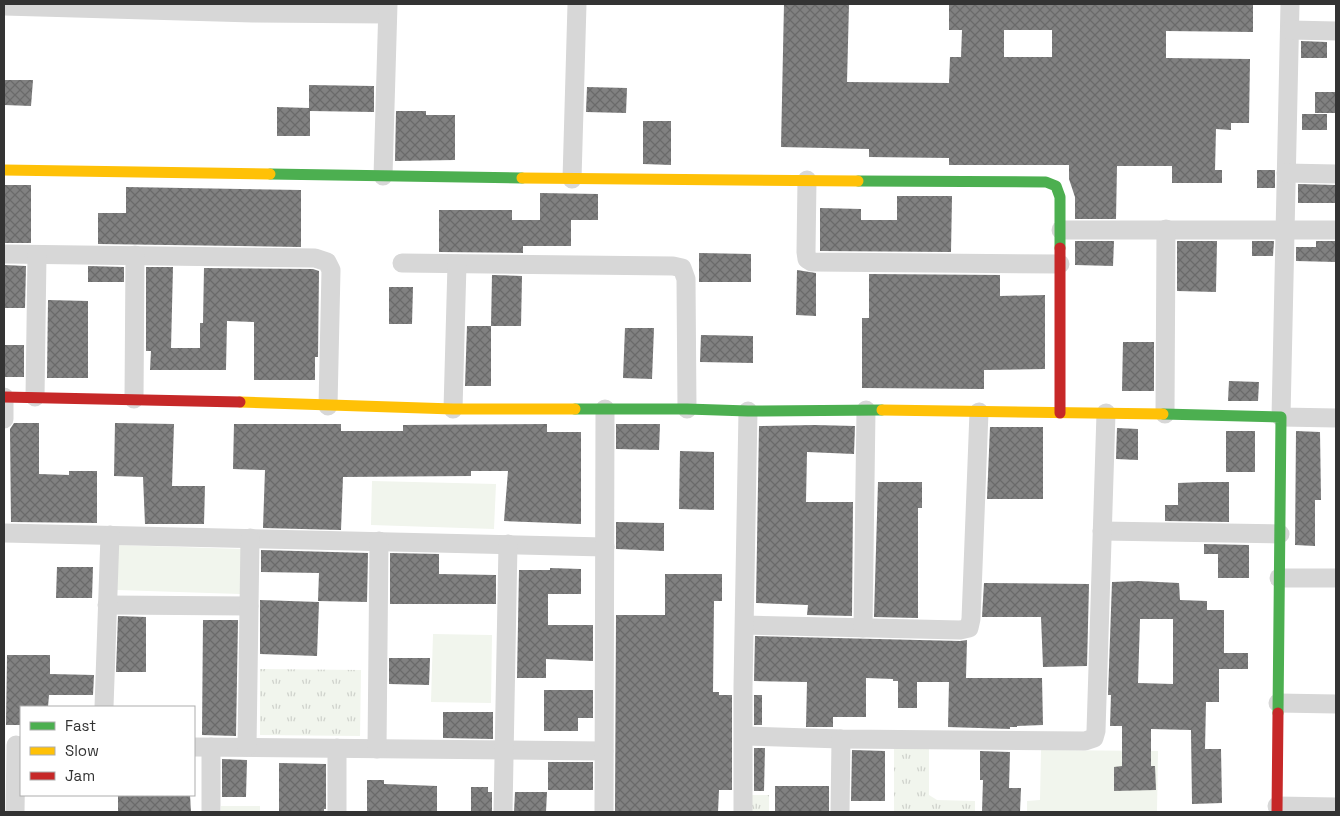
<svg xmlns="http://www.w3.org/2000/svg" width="1340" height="816" font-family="'Space Grotesk',sans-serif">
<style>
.grass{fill:url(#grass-tufts)}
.park{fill:#f1f5ed}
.building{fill:url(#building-cross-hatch);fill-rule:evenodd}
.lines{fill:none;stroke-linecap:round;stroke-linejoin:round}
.street{stroke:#d7d7d7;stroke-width:19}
.fast{stroke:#4caf50;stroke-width:11}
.slow{stroke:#ffc107;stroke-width:11}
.jam{stroke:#c62828;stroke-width:11}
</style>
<defs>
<pattern id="grass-tufts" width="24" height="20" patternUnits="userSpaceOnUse" patternTransform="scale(1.25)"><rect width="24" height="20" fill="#f1f5ed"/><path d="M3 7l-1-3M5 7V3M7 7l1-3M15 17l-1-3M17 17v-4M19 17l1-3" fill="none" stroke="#cfd2cc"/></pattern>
<pattern id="building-cross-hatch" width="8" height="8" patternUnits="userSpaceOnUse" patternTransform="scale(1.25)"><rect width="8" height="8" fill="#818181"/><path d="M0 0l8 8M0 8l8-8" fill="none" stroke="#6a6a6a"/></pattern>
</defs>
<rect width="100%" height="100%" fill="#fff"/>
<g class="grass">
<path d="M260,669L361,670L360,736L260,735Z"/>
<path d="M929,747V795L937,800L975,801V812H894V748Z"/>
<rect x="734" y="795" width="35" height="17"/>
</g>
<g class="park">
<path d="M372,481L496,484L494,529L371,525Z"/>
<path d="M118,545L242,549L240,594L117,590Z"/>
<path d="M433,634L492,635L491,703L431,702Z"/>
<path d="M1041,750L1158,751L1157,812H1027V801L1040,800Z"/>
<rect x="221" y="806" width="39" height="6"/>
</g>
<g class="building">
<path d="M784,4H849L847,82L949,83L950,57H961L962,30H949V4H1253V32L1166,31V58L1250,59L1249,123H1231V130L1216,129L1215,170H1222V183H1172V166H1117L1116,219H1075V197L1069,179V165H949V158L869,157V149L781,147ZM1004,30H1052V57H1004Z"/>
<path d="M1301,41L1327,42V58H1301Z"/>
<path d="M4,80H33L31,106L4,105Z"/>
<path d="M309,85L374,86V112L310,111V136H277V107L309,108Z"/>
<path d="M587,87L627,88L626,113L586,112Z"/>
<rect x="1315" y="92" width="21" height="21"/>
<path d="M396,111H426V115H455V160L395,161Z"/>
<rect x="1302" y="114" width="25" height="16"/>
<path d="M643,121H671V165L643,164Z"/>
<rect x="1257" y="170" width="18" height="18"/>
<path d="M1298,184L1336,185V203H1298Z"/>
<rect x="4" y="185" width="27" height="58"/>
<path d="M126,187L301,190V247L98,244V213H126Z"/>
<path d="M540,193L598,194V220H571V246H523V253L439,252V210H512V220H540Z"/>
<path d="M897,196H952L951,252L820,251V208L861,209V220H897Z"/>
<path d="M1075,241H1114L1113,266L1075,265Z"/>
<path d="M1177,241H1217L1216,292L1177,291Z"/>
<path d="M1252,241H1274L1273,256H1252Z"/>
<path d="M1316,241H1336V262L1296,261V247H1316Z"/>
<path d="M699,253L751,254V282H699Z"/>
<path d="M4,265L26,266L25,308H4Z"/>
<path d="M88,266L124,267V282H88Z"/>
<path d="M146,267H173L171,348H200V323H203L204,268L313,269L319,271L318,357H315V380H254V322L227,321L226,370H150L151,351H146Z"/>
<path d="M797,270L816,273V316L796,315Z"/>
<path d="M869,274L1000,275V296L1045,295V369L984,370V389L862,388V318H869Z"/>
<path d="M492,275L522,276L521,326H491Z"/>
<path d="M389,287H413L412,324H389Z"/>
<path d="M48,300L88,301V378H47Z"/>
<path d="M467,326H491V386H465Z"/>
<path d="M625,328H654L652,379L623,378Z"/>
<path d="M701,335L753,336V363L700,362Z"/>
<path d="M1123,342H1154V391H1122Z"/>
<rect x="4" y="345" width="20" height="32"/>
<path d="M1229,381L1259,382L1258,401H1228Z"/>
<path d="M14,423H39V474L69,475V471H97V523L11,522L10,429Z"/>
<path d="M115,423L174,424L172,486H205L204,524H145L143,477L114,476Z"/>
<path d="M234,424H341V431H403V425L547,424V432H581V524L504,521L508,471H471V476L343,477L341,530L263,528L265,470L233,469Z"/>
<path d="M616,424H660L659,450L616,449Z"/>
<path d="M814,425L855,426L854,454L807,452L806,502H853L852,616L807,615L808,605L756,603L759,426Z"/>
<path d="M990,427H1043V499H987Z"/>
<path d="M1117,428L1138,429V460L1116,459Z"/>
<rect x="1226" y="431" width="29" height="41"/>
<path d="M1296,431L1320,432L1321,500H1315V546L1295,545Z"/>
<path d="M680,451L714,452V510L679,509Z"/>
<path d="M878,482H922V508H918V618L874,617Z"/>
<path d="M1203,482H1229V522L1165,521V505H1178V483Z"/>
<path d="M616,522L664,523V551L616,549Z"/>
<path d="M1204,544L1249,545V578H1218V554H1204Z"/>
<path d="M261,550L368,553L367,602L318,601L319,573L261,572Z"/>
<path d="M390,553L439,554V574L496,575V604H390Z"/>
<path d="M57,567H93L92,598H56Z"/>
<path d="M550,568L581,569V594H548V625H593V661L546,659V678H517L519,570H550Z"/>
<path d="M665,574H722V601H714L713,692H719V695H732V790H719L718,812H615L616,615H665Z"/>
<path d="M1138,581L1179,583L1180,600L1207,601V610H1224V653H1248V669H1219V702H1206L1205,749H1221L1222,803L1192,804L1191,730L1151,729V766H1155L1156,790L1114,791V767L1122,766V726H1110L1111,695H1108L1112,582ZM1140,619H1173V684L1138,683Z"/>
<path d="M984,583L1089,584L1087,666L1043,667L1041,617H982Z"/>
<path d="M260,600L319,602L317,656L260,654Z"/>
<path d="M118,616L146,617V672H116Z"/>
<path d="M203,620H238L236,736L202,735Z"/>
<path d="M755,636L960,641L967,640L966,678H1042L1043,725L1017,726V727H1010V729L948,727L949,682H917V708H898V681H893V679L866,678V717H833V727H806L807,682L754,681Z"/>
<path d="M7,655H50V674L94,675L93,695H49L48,707H21V725H6Z"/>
<path d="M389,658H430L429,685L389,684Z"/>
<path d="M544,690H593V718H578V731H544Z"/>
<rect x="754" y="695" width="8" height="30"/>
<path d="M443,712H493V739L443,738Z"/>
<path d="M754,748H765L764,791H754Z"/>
<path d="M852,750L885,751V801H851Z"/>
<path d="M980,751L1010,752L1009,788H1021L1020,812H982L983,780H980Z"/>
<path d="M222,759L247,760L246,797H222Z"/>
<rect x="548" y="762" width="45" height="28"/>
<path d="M279,763L326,764V809H324V812H279Z"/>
<path d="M367,780H384V784L437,786V812H367Z"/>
<rect x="775" y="786" width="54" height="26"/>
<path d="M471,787H488V792H492V812H471Z"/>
<path d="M515,792H547L546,812H514Z"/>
<path d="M118,795H190L191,812H118Z"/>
</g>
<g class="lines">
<g class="street">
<path d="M1290,4L1281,417L1336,418"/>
<path d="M4,6L253,13L387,14"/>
<path d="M1290,30L1336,31"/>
<path d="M1286,173L1336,174"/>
<path d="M383,176L388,4"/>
<path d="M572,179L577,4"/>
<path d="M807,180L806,252L807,259L812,262L1060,264"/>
<path d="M1061,230H1336"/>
<path d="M4,254L315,258L327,262L331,270L328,406"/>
<path d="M402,263L673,266L682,268L686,279L687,409"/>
<path d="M35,397L37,255"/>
<path d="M134,399L135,255"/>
<path d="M453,409L457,264"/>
<path d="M1165,414L1166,229"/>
<path d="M4,419V397"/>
<path d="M1102,531L1280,534"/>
<path d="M4,533L605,547"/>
<path d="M1279,578H1336"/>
<path d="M107,605L249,606"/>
<path d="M745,625L960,630L969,628L971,619L979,412"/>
<path d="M863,628L866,410"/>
<path d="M1278,703L1336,704"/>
<path d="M104,707L110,535"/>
<path d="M744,736L841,739L1085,741L1094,738L1096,731L1106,413"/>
<path d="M194,747L604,751"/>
<path d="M247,747L250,538"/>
<path d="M377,749L379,541"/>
<path d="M1277,806L1336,807"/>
<path d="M15,812L16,745"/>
<path d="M211,812V747"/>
<path d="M337,812V748"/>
<path d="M503,812L508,544"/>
<path d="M604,812L605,409"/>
<path d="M743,812V687L748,411"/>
<path d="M840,812L841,739"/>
</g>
<g class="fast">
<path d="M270,174L522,178"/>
<path d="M858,181L1046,182L1056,186L1060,197V248"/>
<path d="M575,409H687L748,411L882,410"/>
<path d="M1163,414L1281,417L1278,713"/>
</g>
<g class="slow">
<path d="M4,170L270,174"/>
<path d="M522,178L858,181"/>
<path d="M240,402L453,409H575"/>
<path d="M882,410L1163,414"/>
</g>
<g class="jam">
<path d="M1060,248V413"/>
<path d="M4,397L240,402"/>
<path d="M1277,812L1278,713"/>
</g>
</g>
<rect width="1340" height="816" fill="none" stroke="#333333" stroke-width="10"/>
<rect x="20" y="706" width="175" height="90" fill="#ffffff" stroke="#adadad"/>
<rect x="30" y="722" width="25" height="8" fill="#4caf50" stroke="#adadad"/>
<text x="65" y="731" font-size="15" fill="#333333">Fast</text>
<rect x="30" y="747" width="25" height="8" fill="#ffc107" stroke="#adadad"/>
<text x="65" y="756" font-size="15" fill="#333333">Slow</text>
<rect x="30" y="772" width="25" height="8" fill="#c62828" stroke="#adadad"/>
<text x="65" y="781" font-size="15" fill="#333333">Jam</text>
</svg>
